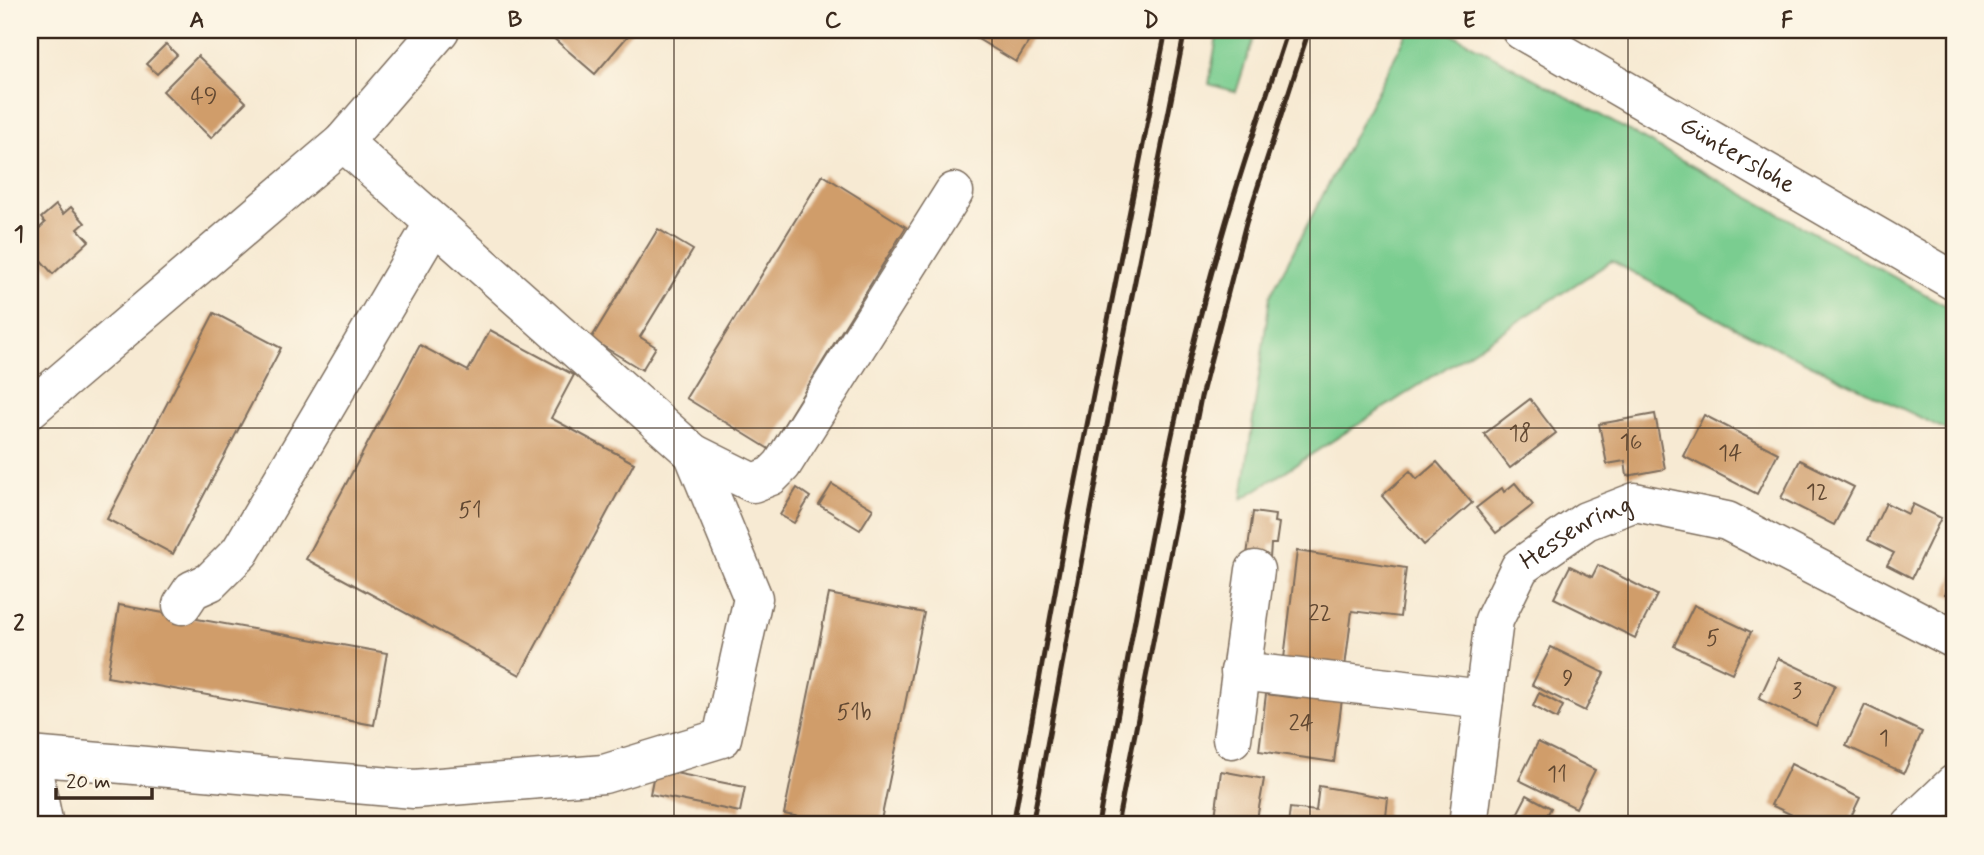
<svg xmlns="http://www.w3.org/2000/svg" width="1984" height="855" font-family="Mynerve,sans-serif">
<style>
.green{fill:#7acd90;stroke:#5a7c57;stroke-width:2}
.building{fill:#d09d6b}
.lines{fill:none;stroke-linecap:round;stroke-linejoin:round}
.minor-casing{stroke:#7d6d5d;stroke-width:41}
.minor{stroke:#fff;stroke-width:38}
.rail{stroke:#3b2a1e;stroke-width:5}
.grid{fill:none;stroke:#3b2a1e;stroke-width:2;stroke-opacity:0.55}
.labels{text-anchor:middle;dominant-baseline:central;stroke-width:6;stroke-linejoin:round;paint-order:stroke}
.number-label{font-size:23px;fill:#604731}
.street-label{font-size:26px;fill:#3b2a1e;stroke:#fcf5e5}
.neatline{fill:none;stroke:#3b2a1e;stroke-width:2.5}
.grid-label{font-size:23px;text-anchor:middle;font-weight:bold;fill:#3b2a1e}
</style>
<rect width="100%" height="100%" fill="#fcf5e5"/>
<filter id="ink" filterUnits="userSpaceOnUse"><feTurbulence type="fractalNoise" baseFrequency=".0143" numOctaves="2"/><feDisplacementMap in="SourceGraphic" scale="14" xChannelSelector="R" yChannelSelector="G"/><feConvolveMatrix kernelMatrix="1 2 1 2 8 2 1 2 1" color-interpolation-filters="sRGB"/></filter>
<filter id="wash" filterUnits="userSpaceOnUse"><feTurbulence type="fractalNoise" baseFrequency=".00686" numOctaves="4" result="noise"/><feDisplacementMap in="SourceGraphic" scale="28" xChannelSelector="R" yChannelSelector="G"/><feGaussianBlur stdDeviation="1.57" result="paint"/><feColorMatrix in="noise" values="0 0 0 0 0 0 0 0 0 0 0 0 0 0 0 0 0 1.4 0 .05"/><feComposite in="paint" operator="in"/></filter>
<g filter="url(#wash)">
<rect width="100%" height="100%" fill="#f7ead3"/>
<g class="green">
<path d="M1218,30H1256L1236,92L1209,84Z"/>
<path d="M1409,30H1446L1954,310V434L1726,323L1612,261L1242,499L1270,296Z"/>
</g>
<g id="blocks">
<g class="building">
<path d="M544,30H633L595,74Z"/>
<path d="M963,30H1036L1016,62Z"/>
<path d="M166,44L177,55L157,74L146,64Z"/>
<path d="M198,56L246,102L211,138L163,91Z"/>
<path d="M823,175L906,227L769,449L686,398Z"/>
<path d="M56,205L63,214L71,207L85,223L78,229L89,241L53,274L30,248V237L45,223L41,218Z"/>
<path d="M658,229L693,250L640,337L656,347L642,370L591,339Z"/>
<path d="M214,313L281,348L173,554L107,519Z"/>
<path d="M490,330L574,375L551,418L634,463L520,675L306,559L420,345L468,371Z"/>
<path d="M1530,399L1556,433L1510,468L1484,434Z"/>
<path d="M1655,414L1665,469L1627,476L1625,461L1607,464L1599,424Z"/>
<path d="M1704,415L1778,453L1757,494L1683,456Z"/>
<path d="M1800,460L1854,487L1834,525L1781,498Z"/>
<path d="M1437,462L1472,503L1424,545L1382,496L1410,471L1417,479Z"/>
<path d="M1515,483L1533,505L1496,533L1476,508L1502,488L1504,492Z"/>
<path d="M832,484L873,509L860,530L819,505Z"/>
<path d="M797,488L810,497L794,523L780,515Z"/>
<path d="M1886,503L1908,514L1913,504L1941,518L1912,578L1887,565L1894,553L1868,540Z"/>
<path d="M1253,512L1275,515L1274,522L1279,523L1276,544H1271L1270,558L1247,555Z"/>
<path d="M1297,551L1406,568L1400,617L1352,611L1344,675L1283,667Z"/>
<path d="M1598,565L1657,595L1635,638L1554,598L1570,566L1592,577Z"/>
<path d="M1954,574V598L1945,594Z"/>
<path d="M829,594L924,613L880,825H840L784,814Z"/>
<path d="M119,605L387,653L374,725L107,677Z"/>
<path d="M1694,605L1751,632L1732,673L1674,646Z"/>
<path d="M1551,647L1604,673L1585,711L1532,685Z"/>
<path d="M1778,658L1835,685L1816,726L1759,699Z"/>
<path d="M1299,685L1343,691L1334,762L1259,751L1266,694L1297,698Z"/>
<path d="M1539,693L1563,706L1557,719L1533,706Z"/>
<path d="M1865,705L1922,732L1904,773L1846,746Z"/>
<path d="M1538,742L1595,770L1576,808L1519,780Z"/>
<path d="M1791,764L1860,798L1847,825H1813L1771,805Z"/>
<path d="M655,769L745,787L740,812L650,794Z"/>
<path d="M1221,771L1264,779L1256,825H1214Z"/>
<path d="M1319,786L1388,798L1385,825H1288L1290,808L1316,811Z"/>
<path d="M1527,795L1551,808L1542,825H1523L1514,820Z"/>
</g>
</g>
</g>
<g filter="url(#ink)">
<use href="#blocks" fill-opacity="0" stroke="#7d6d5d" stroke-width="2"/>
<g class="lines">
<g class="minor-casing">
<g id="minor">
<path id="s1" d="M1521,30L1954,281"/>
<path d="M30,409L343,142L440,30"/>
<path d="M693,453L753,483L771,476L782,465L954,192"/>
<path d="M182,605L192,590L210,582L240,552L434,223"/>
<path d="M1240,671L1484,699"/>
<path d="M1232,739L1255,570"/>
<path d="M30,756L414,789L604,774L722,738L753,598L693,453L343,142"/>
<path d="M30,757L44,825"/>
<path id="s2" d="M1468,825L1494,620L1520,567L1586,521L1635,502L1727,521L1954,639"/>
<path d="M1911,825L1954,784"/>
</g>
</g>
<use href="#minor" class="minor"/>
<g class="rail">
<path d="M1013,825L1068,520L1166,30"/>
<path d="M1032,825L1120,356L1185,30"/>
<path d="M1098,825C1134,624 1168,419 1226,222C1245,158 1267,94 1288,30"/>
<path d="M1117,825L1201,397L1246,223L1309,30"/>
</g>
</g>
</g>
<path class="grid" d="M356,30V825M674,30V825M992,30V825M1310,30V825M1628,30V825M30,428H1954"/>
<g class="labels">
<g class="number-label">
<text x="204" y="97">49</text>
<text x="1520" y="434">18</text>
<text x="1631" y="443">16</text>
<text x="1730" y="454">14</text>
<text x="1817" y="493">12</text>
<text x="470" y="511">51</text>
<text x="1320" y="614">22</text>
<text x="1713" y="639">5</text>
<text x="1568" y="679">9</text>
<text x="1797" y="692">3</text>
<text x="854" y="713">51b</text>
<text x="1301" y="724">24</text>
<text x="1884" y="739">1</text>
<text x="1557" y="775">11</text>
</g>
<g class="street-label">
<text stroke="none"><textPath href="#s1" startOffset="250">Günterslohe</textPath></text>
<text stroke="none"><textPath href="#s2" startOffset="332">Hessenring</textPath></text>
</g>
</g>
<rect width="1984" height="855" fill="none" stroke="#fcf5e5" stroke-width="77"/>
<path d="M56 788v10h96v-10" fill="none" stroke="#3b2a1e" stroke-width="3.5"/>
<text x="66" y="788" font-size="21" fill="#3b2a1e" stroke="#fcf5e5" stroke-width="5" paint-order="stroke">20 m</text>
<rect x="38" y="38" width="1908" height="778" class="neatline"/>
<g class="grid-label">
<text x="197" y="27">A</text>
<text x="515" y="27">B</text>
<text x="833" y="27">C</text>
<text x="1151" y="27">D</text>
<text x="1469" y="27">E</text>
<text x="1787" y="27">F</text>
<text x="19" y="241">1</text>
<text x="19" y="630">2</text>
</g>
</svg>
